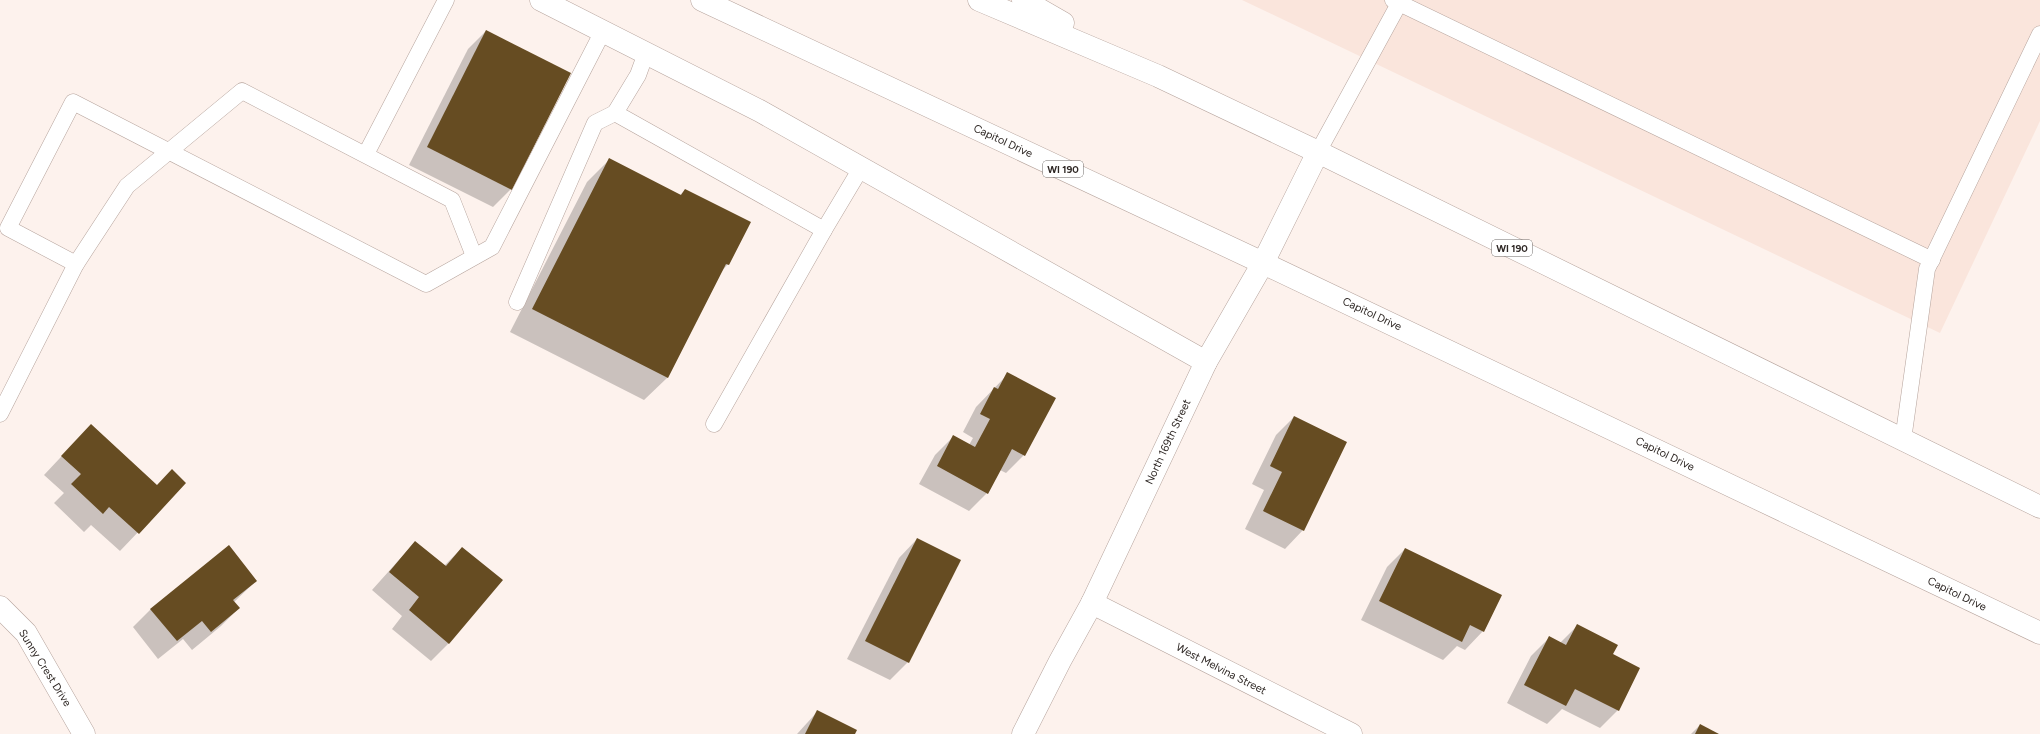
<svg xmlns="http://www.w3.org/2000/svg" width="2040" height="734" font-family="Figtree,sans-serif">
<style>
.built{fill:#fae5dc}
.shadow{fill:#0003}
.building{fill:#664c22}
.lines{fill:none;stroke-linecap:round;stroke-linejoin:round}
.service-casing{stroke:#b6a49d;stroke-width:17}
.minor-casing{stroke:#b6a49d;stroke-width:23}
.primary-casing{stroke:#b6a49d;stroke-width:23}
.service{stroke:#fff;stroke-width:16}
.minor{stroke:#fff;stroke-width:22}
.primary{stroke:#fff;stroke-width:22}
.labels{text-anchor:middle;dominant-baseline:central;stroke-width:4;stroke-linejoin:round;paint-order:stroke}
.shield{fill:#fff;stroke:#6d6866;stroke-width:1}
.shield-label{font-size:10px;font-weight:bold;fill:#2e2724}
.street-label{font-size:11px;fill:#2e2724;stroke:#fff}
</style>
<rect width="100%" height="100%" fill="#fdf2ed"/>
<path class="built" d="M1242,0H2040V121L1940,333Z"/>
<g class="shadow">
<path d="M486,31L511,189L493,207L409,165L468,49Z"/>
<path d="M609,160L680,195L685,190L728,264L721,272L667,378L644,400L510,332L587,182Z"/>
<path d="M1008,374L1024,455L1006,473L1000,470L987,493L969,511L919,484L935,455L953,437L969,445L973,438L963,432L976,407Z"/>
<path d="M1294,417L1346,442L1303,530L1285,549L1245,529L1264,490L1252,484L1276,435Z"/>
<path d="M91,425L156,486L185,483L120,551L91,525L84,532L54,503L64,493L44,475Z"/>
<path d="M917,539L908,662L890,680L847,659L899,558Z"/>
<path d="M415,542L444,566L462,548L449,643L431,661L392,629L402,616L372,590Z"/>
<path d="M1405,549L1483,631L1465,650L1457,646L1443,660L1361,620L1387,567Z"/>
<path d="M256,581L234,602L239,608L221,626L192,650L183,639L158,659L133,627L151,609Z"/>
<path d="M1577,626L1612,655L1618,710L1600,728L1562,709L1547,724L1507,703L1531,656L1549,638L1560,643Z"/>
<path d="M817,712L854,734H797Z"/>
<path d="M1700,725L1717,734H1691Z"/>
</g>
<g class="building">
<path d="M486,30L571,73L512,190L427,147Z"/>
<path d="M609,158L681,195L685,189L751,222L729,265L726,264L668,378L532,309Z"/>
<path d="M1007,372L1056,398L1025,456L1012,449L988,494L937,466L953,435L975,447L990,419L980,414L994,387L998,389Z"/>
<path d="M1294,416L1347,442L1304,531L1263,511L1282,472L1270,466Z"/>
<path d="M91,424L157,485L172,469L186,483L139,534L109,507L103,514L71,484L81,474L61,456Z"/>
<path d="M917,538L961,560L909,663L865,641Z"/>
<path d="M415,541L446,566L462,547L503,580L449,644L409,610L419,597L389,572Z"/>
<path d="M229,545L257,581L233,600L240,608L211,632L202,621L177,641L150,609Z"/>
<path d="M1405,548L1502,595L1484,632L1470,625L1462,642L1379,601Z"/>
<path d="M1577,624L1618,645L1613,654L1640,668L1619,711L1575,689L1566,706L1524,685L1549,636L1566,645Z"/>
<path d="M817,710L857,730L855,734H805Z"/>
<path d="M1700,724L1719,734H1695Z"/>
</g>
<g class="lines">
<g class="service-casing">
<g id="service">
<path d="M1393,0L1932,260"/>
<path d="M646,53L638,75L615,113L824,230L861,168"/>
<path d="M1318,152L1401,0"/>
<path d="M366,154L446,0"/>
<path d="M76,264L8,228L73,102L426,284L492,247L603,31"/>
<path d="M517,302L595,123L615,113"/>
<path d="M0,414L76,264L127,186L242,91L452,200L474,256"/>
<path d="M714,424L824,230"/>
<path d="M1903,440L1927,269L2040,34"/>
</g>
</g>
<g class="minor-casing">
<g id="minor">
<path d="M541,0L760,111L1206,362"/>
<path d="M1092,603L1351,734"/>
<path d="M0,607L26,633L84,734"/>
<path d="M1023,734L1060,661L1092,603L1206,362L1263,263L1318,152"/>
</g>
</g>
<g class="primary-casing">
<g id="primary">
<path d="M702,0L1263,263L2040,633"/>
<path d="M979,0L1158,76L1318,152L2040,507"/>
<path d="M1023,0L1063,23"/>
</g>
</g>
<use href="#service" class="service"/>
<use href="#minor" class="minor"/>
<use href="#primary" class="primary"/>
</g>
<g class="labels">
<g class="shield">
<rect x="1043" y="161" width="40" height="16" rx="3"/>
<rect x="1492" y="240" width="40" height="16" rx="3"/>
</g>
<g class="shield-label">
<text x="1063" y="169">WI 190</text>
<text x="1512" y="248">WI 190</text>
</g>
<g class="street-label">
<text transform="translate(1003 141) rotate(25)">Capitol Drive</text>
<text transform="translate(1372 314) rotate(25)">Capitol Drive</text>
<text transform="translate(1168 442) rotate(-65)">North 169th Street</text>
<text transform="translate(1665 454) rotate(26)">Capitol Drive</text>
<text transform="translate(1957 594) rotate(26)">Capitol Drive</text>
<text transform="translate(45 668) rotate(58)">Sunny Crest Drive</text>
<text transform="translate(1221 669) rotate(27)">West Melvina Street</text>
</g>
</g>
</svg>
